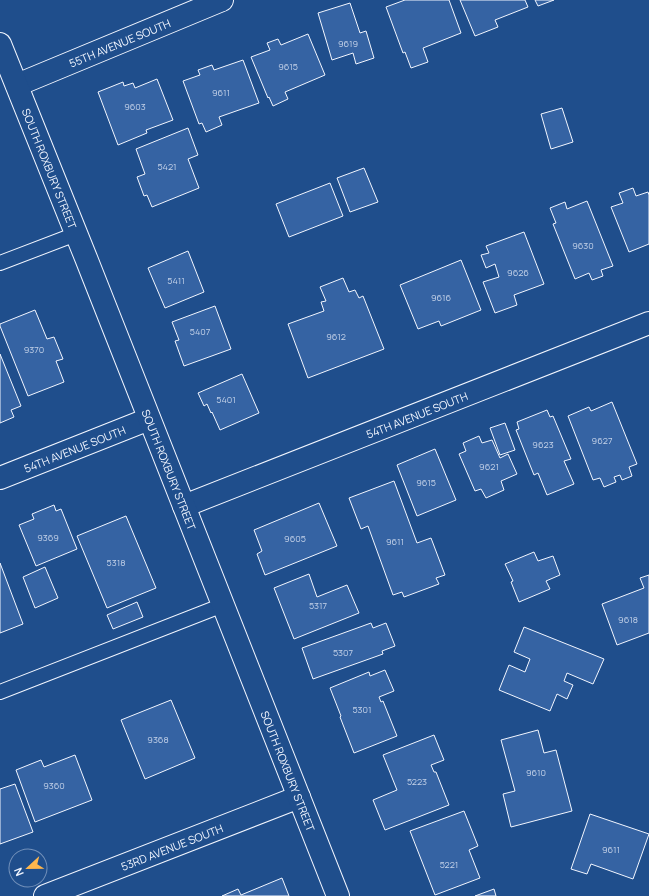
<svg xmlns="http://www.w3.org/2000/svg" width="649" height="896" font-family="Manrope,sans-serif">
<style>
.building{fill:#3563a3;stroke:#f2f6ff}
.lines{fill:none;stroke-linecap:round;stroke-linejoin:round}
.service-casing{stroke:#f2f6ff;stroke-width:16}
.minor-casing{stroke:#f2f6ff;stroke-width:24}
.tertiary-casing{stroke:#f2f6ff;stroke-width:24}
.service{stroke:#1f4e8c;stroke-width:14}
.minor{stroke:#1f4e8c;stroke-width:22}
.tertiary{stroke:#1f4e8c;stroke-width:22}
.labels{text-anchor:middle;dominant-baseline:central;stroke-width:3;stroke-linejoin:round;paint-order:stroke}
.number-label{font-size:9px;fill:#c3d1e8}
.street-label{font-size:11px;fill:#f2f6ff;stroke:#1f4e8c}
</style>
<rect width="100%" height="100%" fill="#1f4e8c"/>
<g class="building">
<path d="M405,0H449L461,33L423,48L428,62L411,68L405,52L403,53L386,7Z"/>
<path d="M460,0H525L528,7L495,20L498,27L475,36Z"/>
<path d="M535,0H554L538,6Z"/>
<path d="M350,3L360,33L366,31L374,58L356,64L353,53L332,60L318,13Z"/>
<path d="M308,34L325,75L285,92L288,99L273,106L269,97L268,98L251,57L270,50L267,43L278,39L281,45Z"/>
<path d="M243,60L259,103L219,117L222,125L206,132L202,123L199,124L183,81L200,75L198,70L212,65L214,70Z"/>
<path d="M157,79L173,120L146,130L147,133L118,145L98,92L123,82L124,86L133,83L135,88Z"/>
<path d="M562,108L573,142L551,149L541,114Z"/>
<path d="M188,128L198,155L188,159L199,188L152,207L147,195L144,196L137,177L145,174L136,149Z"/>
<path d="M364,168L378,202L350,212L337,178Z"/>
<path d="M330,183L343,216L289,237L276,204Z"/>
<path d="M633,188L636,196L648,192L649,195V244L629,252L611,207L623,203L619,193Z"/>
<path d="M587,201L613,266L601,270L603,276L592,280L589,273L575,279L553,224L556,223L550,208L565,202L567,209Z"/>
<path d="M524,232L544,284L514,295L517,305L495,313L483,282L499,277L495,264L486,268L481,255L489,253L486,246Z"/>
<path d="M188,251L204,292L165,308L148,268Z"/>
<path d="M461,260L481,310L441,326L439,321L418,329L400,285Z"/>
<path d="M343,278L349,292L355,290L359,298L363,296L384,349L308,378L288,324L324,311L321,302L326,301L320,287Z"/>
<path d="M215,306L231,349L184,366L175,341L179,340L172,322Z"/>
<path d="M35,310L47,339L54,337L63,359L56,361L64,382L28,396L0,326V324Z"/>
<path d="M0,354L21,406L11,410L14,417L0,423Z"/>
<path d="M242,374L259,413L220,430L212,412L211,413L207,404L204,406L198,393Z"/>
<path d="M612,402L637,464L629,467L632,476L622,480L620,475L614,477L616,482L604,487L600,478L593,480L568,416L589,407L591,411Z"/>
<path d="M547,410L550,417L553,416L571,459L564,461L574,484L547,495L538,473L534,475L516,430L519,429L517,422Z"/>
<path d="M505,423L515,450L500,455L490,428Z"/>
<path d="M479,436L482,443L492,440L500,458L508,454L517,474L501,481L504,490L486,498L481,489L475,491L459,454L466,451L463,443Z"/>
<path d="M435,449L456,500L417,516L397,465Z"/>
<path d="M394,481L417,543L431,538L445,575L436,578L439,584L404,597L402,592L393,595L368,526L361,529L349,498Z"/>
<path d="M319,503L337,546L265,575L257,554L262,551L254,530Z"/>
<path d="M54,505L56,511L61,509L77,549L36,566L19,525L34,519L32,514Z"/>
<path d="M126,516L156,588L107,608L77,536Z"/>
<path d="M534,552L538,561L553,556L560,575L546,581L550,589L519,602L511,582L513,581L505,564Z"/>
<path d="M0,563L23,624L0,633Z"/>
<path d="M45,567L58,598L35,608L23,577Z"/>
<path d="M309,574L317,597L347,585L359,613L294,639L274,588Z"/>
<path d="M649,575V633L617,645L602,604L644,588L640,578Z"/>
<path d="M137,602L143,617L113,629L107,615Z"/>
<path d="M371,623L373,628L386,623L395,646L382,651L383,654L313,679L302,648Z"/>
<path d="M524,627L604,659L593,684L567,673L564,681L573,685L567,699L557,694L550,711L499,690L509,665L525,672L530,659L514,652Z"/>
<path d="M385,670L394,691L379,697L381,702L383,701L397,736L354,753L340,717L341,716L330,688L369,672L370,676Z"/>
<path d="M171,700L195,758L145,779L121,720Z"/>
<path d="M538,730L544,753L556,750L572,811L511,827L503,794L515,791L501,740Z"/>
<path d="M434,735L444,760L431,765L434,772H436L449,805L385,830L373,800L397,790L383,755Z"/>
<path d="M75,755L92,800L35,822L16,770L41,760L44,767Z"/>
<path d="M15,784L33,832L0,844V789Z"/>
<path d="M464,811L478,846L469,850L480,878L435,895L410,831Z"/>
<path d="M590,814L649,834L633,879L591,864L587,874L571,869Z"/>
<path d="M282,878L289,896H222L238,889L241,895Z"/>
<path d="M494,889L496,896H475Z"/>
</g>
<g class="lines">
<g class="service-casing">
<g id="service">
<path d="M0,263L76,234"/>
<path d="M0,692L223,605"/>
</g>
</g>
<g class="minor-casing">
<g id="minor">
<path id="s1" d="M17,85L222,0"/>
<path id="s2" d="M0,478L149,419"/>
<path id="s3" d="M184,506L649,323"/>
<path id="s4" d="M45,896L299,797"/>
</g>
</g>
<g class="tertiary-casing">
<g id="tertiary">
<path id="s5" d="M0,44L86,258L338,896"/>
</g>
</g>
<use href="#service" class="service"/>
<use href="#minor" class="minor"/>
<use href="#tertiary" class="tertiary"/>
</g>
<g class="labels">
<g class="number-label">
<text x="348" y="43">9619</text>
<text x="288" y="66">9615</text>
<text x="221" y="92">9611</text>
<text x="135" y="106">9603</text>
<text x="167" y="166">5421</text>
<text x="583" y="245">9630</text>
<text x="518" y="272">9626</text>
<text x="176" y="280">5411</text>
<text x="441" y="297">9616</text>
<text x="200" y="331">5407</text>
<text x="336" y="336">9612</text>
<text x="34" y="349">9370</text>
<text x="226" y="399">5401</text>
<text x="602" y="440">9627</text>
<text x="543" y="444">9623</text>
<text x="489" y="466">9621</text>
<text x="426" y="482">9615</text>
<text x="48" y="537">9369</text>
<text x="295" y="538">9605</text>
<text x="395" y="541">9611</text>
<text x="116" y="562">5318</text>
<text x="318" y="605">5317</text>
<text x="628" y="619">9618</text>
<text x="343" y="652">5307</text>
<text x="362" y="709">5301</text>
<text x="158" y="739">9368</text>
<text x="536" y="772">9610</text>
<text x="417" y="781">5223</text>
<text x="54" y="785">9360</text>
<text x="611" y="849">9611</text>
<text x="449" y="864">5221</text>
</g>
<g class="street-label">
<text stroke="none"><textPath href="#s1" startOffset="111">55TH AVENUE SOUTH</textPath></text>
<text stroke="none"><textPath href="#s5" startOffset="134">SOUTH ROXBURY STREET</textPath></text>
<text stroke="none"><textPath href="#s3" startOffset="250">54TH AVENUE SOUTH</textPath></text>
<text stroke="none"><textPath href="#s2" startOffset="80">54TH AVENUE SOUTH</textPath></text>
<text stroke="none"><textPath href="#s5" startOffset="458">SOUTH ROXBURY STREET</textPath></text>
<text stroke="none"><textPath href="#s5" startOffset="782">SOUTH ROXBURY STREET</textPath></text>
<text stroke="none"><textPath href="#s4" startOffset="136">53RD AVENUE SOUTH</textPath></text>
</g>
</g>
<g transform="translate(28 868) rotate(248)"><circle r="19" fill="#1f4e8c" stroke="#7391ba"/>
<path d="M0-3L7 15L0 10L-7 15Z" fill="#ffb74d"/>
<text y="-6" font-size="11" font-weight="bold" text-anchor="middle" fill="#f2f6ff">N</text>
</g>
</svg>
